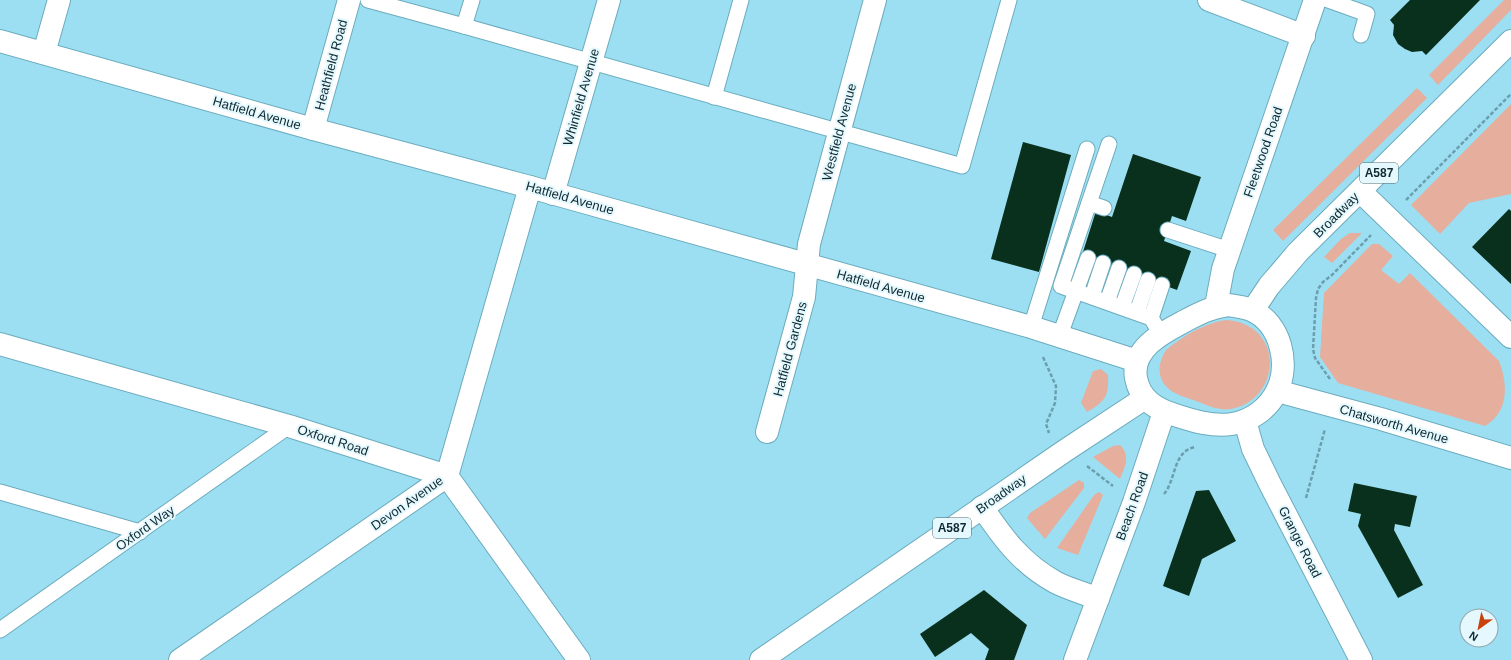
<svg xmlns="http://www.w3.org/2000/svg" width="1511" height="660" font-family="Helvetica,sans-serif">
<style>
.green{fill:#e6ae9d}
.building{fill:#08301d}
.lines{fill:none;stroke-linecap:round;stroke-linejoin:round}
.lane-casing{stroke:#6bacbe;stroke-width:17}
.street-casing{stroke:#6bacbe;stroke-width:24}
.secondary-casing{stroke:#6bacbe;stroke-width:24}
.primary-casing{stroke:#6bacbe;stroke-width:24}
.path{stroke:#6b9fae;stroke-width:2.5;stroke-dasharray:4 2;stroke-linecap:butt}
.lane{stroke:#fff;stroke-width:15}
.street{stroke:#fff;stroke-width:22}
.secondary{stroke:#fff;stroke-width:22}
.primary{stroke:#fff;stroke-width:22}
.labels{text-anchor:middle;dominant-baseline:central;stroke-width:4;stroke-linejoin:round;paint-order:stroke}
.shield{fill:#e5f8fe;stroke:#4e686e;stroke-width:1}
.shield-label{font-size:12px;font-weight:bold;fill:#0e2a31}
.street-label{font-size:13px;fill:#0e2a31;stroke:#e5f8fe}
</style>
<rect width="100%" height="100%" fill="#9ddff2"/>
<g class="green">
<path d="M1504,0H1511V10L1438,85L1429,75Z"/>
<path d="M1417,88L1427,98L1283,241L1273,230Z"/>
<path d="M1511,104V194L1469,203L1440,234L1411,205Z"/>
<path d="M1350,233H1362L1332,263L1324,257L1341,239Z"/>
<path d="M1372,244H1379L1393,256L1381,270L1399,284L1410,273L1499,361C1508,384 1509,412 1485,426L1338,383L1320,357L1324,293Z"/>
<path d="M1226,320C1243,321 1260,329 1267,347C1277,374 1260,404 1231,409C1218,411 1207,405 1196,401C1188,398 1180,396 1173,392C1157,382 1156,365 1166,350C1182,337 1204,323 1226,320Z"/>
<path d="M1101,369L1108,375C1109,397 1105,401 1087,412L1081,403L1093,371Z"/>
<path d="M1120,445C1131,456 1125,467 1120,479L1093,457L1113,446Z"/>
<path d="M1079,480L1084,483V488L1045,539L1027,518L1030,513Z"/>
<path d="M1099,492L1103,495L1078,555L1057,548L1094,495Z"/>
</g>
<g class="building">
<path d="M1410,0H1480L1426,55L1422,51L1412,52L1405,49L1398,44L1393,35L1394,25L1390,20Z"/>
<path d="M1023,142L1071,155L1039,272L991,259Z"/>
<path d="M1133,154L1201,177L1186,221L1172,216L1164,241L1191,251L1177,290L1082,255L1096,211L1112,217Z"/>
<path d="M1509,209L1511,211V284L1472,247Z"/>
<path d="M1354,483L1417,496L1410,527L1395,524L1394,530L1423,585L1398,598L1358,526L1361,514L1348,511Z"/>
<path d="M1209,490L1236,541L1202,559L1189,596L1163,586L1196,491Z"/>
<path d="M984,590L1027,625L1014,660H985L989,649L971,633L935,657L920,634Z"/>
</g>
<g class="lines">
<g class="lane-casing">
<g id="lane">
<path d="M368,0L464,26L962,166L1009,0"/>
<path d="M1328,0L1367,14L1361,35"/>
<path d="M464,26L472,0"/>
<path d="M714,97L741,0"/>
<path d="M1089,203L1109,144"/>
<path d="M1104,208L1089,203L1061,286L1151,318L1161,334"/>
<path d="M1168,230L1229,250"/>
<path d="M1092,296L1103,263"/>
<path d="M1107,302L1119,268"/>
<path d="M1122,307L1134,274"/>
<path d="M1137,312L1148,280"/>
<path d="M1151,318L1162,285"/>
<path d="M1031,327L1087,149"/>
<path d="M1060,335L1088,258"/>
<path d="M0,492L140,532"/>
<path d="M0,630L289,426"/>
</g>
</g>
<g class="street-casing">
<g id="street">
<path d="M1209,0L1304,36"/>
<path d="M44,53L59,0"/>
<path d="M313,129L349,0"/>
<path d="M1360,191L1511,337"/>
<path d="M553,194L609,0"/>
<path d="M0,344L289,426L447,476L579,660"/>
<path d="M1245,421L1253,449L1270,484L1361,660"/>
<path d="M767,432L804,297L809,244L875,0"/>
<path d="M982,507C1003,538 1021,563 1055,582C1068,589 1084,593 1098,599"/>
<path d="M180,660L447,476L530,187"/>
</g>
</g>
<g class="secondary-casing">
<g id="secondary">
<path d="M0,41L313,129L530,187L1031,327L1137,361"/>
<path d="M1216,306L1223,269L1315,0"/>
<path d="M1277,391L1381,419L1511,458"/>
<path d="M1075,660L1134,502L1164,412"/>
</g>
</g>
<g class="primary-casing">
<g id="primary">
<path d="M1228,305C1236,306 1244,307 1251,310C1281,323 1290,364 1277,391C1268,409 1251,421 1232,424C1213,427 1193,421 1175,415C1156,409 1140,400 1136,378C1131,349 1162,333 1183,322C1198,314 1211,307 1228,305Z"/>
<path d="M1253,310L1269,286L1298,252L1511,41"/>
<path d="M761,660L1066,450L1145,398"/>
</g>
</g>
<g class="path">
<path d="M1406,200L1511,94"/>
<path d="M1043,357L1056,386L1055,403L1046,424L1049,433"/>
<path d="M1330,379L1315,358L1313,349L1316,298L1318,289L1323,282L1332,275L1371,235"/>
<path d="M1087,466L1113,486"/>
<path d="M1164,494C1176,480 1173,451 1195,447"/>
<path d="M1306,498L1325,429"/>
</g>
<use href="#lane" class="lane"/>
<use href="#street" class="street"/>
<use href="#secondary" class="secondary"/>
<use href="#primary" class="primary"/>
</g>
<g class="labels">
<g class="shield">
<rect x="1360" y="163" width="38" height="20" rx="3"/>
<rect x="933" y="518" width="38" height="20" rx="3"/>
</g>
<g class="shield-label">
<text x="1379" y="173">A587</text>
<text x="952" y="528">A587</text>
</g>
<g class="street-label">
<text transform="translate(331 65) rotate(-75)">Heathfield Road</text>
<text transform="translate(581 97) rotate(-74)">Whinfield Avenue</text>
<text transform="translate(257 113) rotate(16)">Hatfield Avenue</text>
<text transform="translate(839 132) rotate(-75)">Westfield Avenue</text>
<text transform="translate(1263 152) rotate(-71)">Fleetwood Road</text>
<text transform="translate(570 198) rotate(16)">Hatfield Avenue</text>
<text transform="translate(1336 215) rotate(-45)">Broadway</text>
<text transform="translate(881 286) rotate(16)">Hatfield Avenue</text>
<text transform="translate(790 349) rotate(-75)">Hatfield Gardens</text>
<text transform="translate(1394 424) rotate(16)">Chatsworth Avenue</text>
<text transform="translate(333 440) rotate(18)">Oxford Road</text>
<text transform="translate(1001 494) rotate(-35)">Broadway</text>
<text transform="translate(407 503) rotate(-35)">Devon Avenue</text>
<text transform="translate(1132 506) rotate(-70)">Beach Road</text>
<text transform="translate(145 528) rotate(-35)">Oxford Way</text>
<text transform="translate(1300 542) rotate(63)">Grange Road</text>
</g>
</g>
<g transform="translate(1479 628) rotate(213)"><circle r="19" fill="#e5f8fe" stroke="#8fa6ac"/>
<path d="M0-3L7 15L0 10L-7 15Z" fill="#c9420d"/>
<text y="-6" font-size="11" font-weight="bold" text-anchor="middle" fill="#0e2a31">N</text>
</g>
</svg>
